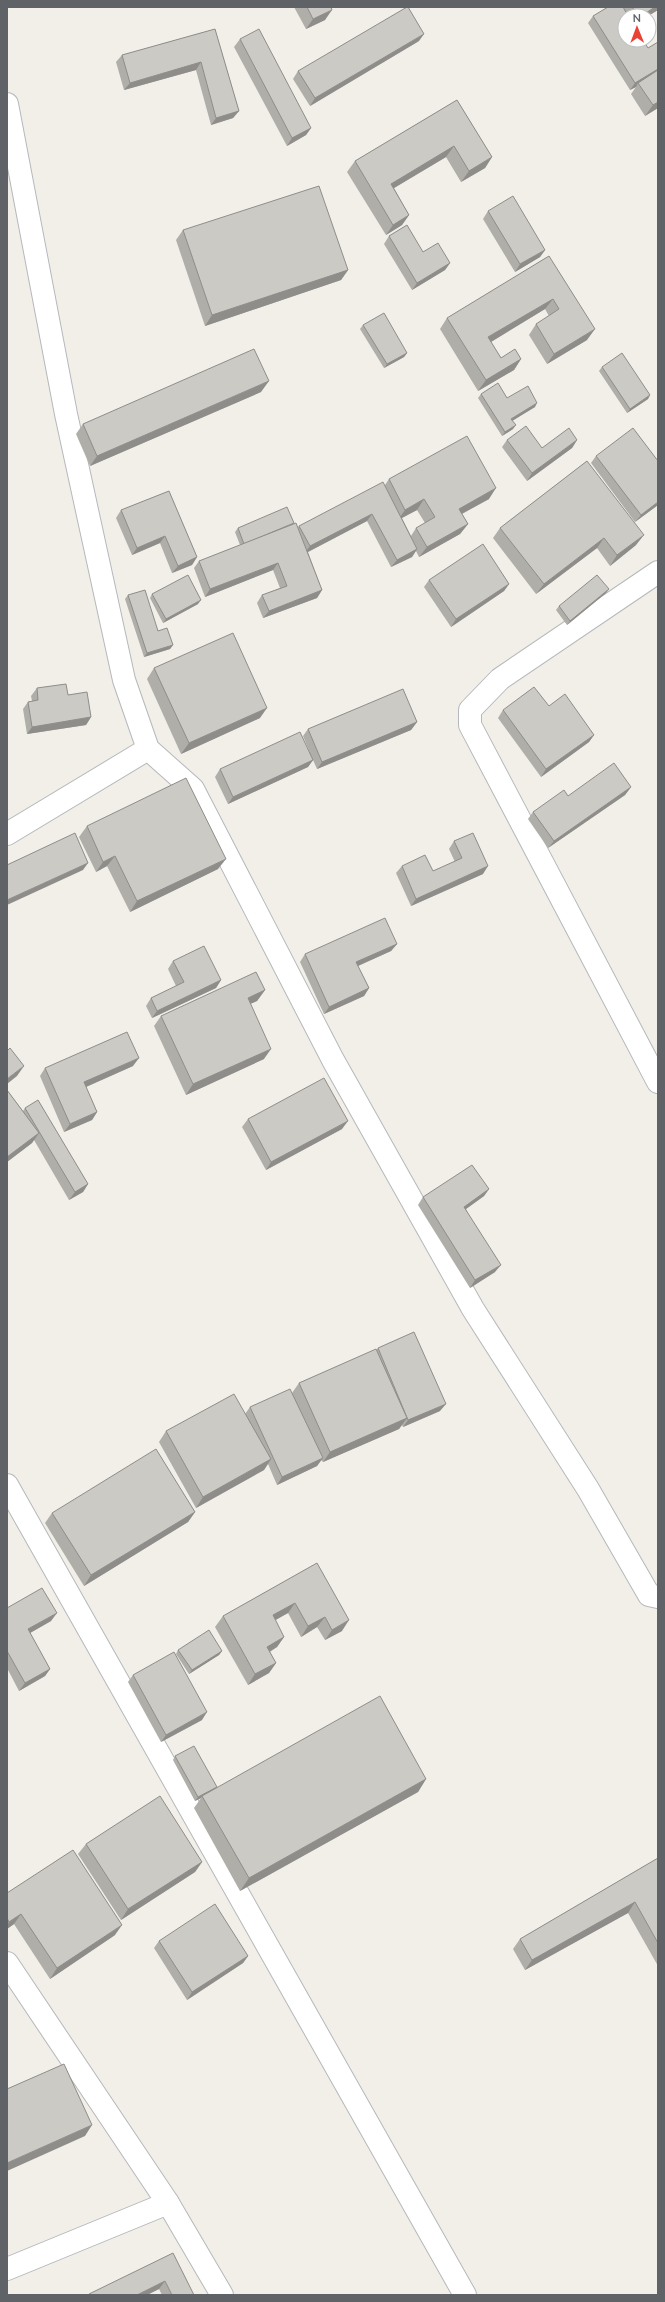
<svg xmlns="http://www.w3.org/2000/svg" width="665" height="2302" font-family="Mulish,sans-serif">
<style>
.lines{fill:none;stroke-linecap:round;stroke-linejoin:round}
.street-casing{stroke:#b5b8bc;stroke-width:24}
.street{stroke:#fff;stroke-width:22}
.wall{fill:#afaea9;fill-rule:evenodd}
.shaded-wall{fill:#8f8d8a}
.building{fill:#cccac5;stroke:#8f8d8a}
</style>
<rect width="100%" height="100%" fill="#f1efe8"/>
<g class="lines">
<g class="street-casing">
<g id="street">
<path d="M7,104L66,414L124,680L148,749L193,789L333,1060L473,1309L588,1489L649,1595L658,1597"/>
<path d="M658,572L500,679L470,710V725L658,1082"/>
<path d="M7,834L148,749"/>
<path d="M7,1485L465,2295"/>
<path d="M7,1963L168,2203L222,2295"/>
<path d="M7,2269L168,2203"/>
</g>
</g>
<use href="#street" class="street"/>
</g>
<g class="wall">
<path d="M294,7H331L325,20L306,29Z"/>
<path d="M608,7H658V10L648,16H625L648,48L658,42V108L645,116L631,94L636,87L630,90L588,23L593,16Z"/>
<path d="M215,29L239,111L233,118L211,125L196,70L124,90L116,62L122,55Z"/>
<path d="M240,39L311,128L306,135L287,146L234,47Z"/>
<path d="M419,41L310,106L293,79L298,71Z"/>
<path d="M457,100L492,157L485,168L461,182L446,157L394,188L409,215L402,225L386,235L347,172L355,161Z"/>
<path d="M488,211L545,250L540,257L515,272L483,219Z"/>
<path d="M183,230L348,270L341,280L205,326L176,240Z"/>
<path d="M389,236L423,252L450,263L445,270L412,290L384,244Z"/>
<path d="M549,256L587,340L547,364L529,335L536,324L549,316L545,309L491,342L501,358L521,359L514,370L478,391L440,329L447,318Z"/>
<path d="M363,325L407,353L404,357L384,368L360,329Z"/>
<path d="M602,367L650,395L648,399L627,413L599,371Z"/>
<path d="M261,392L90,466L76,434L83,424Z"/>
<path d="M481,394L507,398L535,407L512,420L513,429L502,436L478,398Z"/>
<path d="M507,440L542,448L577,440L572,448L527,481L502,447Z"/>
<path d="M596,456L658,505L635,522L591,463Z"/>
<path d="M587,461L636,545L610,566L597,548L536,594L493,538L500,528Z"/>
<path d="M389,479L489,499L462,514L468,524L460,534L419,557L416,551L412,557L391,567L367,521L308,552L322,590L317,598L263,618L257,603L262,595L280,588L273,570L205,597L194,568L199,561L240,545L235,532L238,528L292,525L298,527L299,526L385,485ZM417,510L425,523L416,528L411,536L402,518Z"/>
<path d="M169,491L197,557L192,565L172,573L160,543L132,555L116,518L121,510Z"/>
<path d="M429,580L509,584L504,591L451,627L424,587Z"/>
<path d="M609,589L606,593L567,625L556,610L559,606Z"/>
<path d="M152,594L198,604L163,623L150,598Z"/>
<path d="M128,595L158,631L173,645L170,649L144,657L125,599Z"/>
<path d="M154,668L260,718L181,754L147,679Z"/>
<path d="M37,688L68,695L91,717L86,725L27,734L23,709L28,702L32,701L31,696Z"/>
<path d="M549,706L594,735L589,742L541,777L498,718L503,710Z"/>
<path d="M417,722L411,730L317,769L313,760L308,767L228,804L215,777L220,769L310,753L303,736L308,729Z"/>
<path d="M631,787L625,795L548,848L528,819L533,812L568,796Z"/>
<path d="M87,826L218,869L130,912L107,866L96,872L79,837Z"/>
<path d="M454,841L483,874L411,906L396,873L402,866L433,871L455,862L449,849Z"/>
<path d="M397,944L391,951L358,966L369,988L364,996L324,1014L300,962L305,954Z"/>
<path d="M173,961L221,980L216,988L152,1018L146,1006L151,998L176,986L168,969Z"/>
<path d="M265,990L257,1001L250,1004L264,1059L186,1095L154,1026L161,1016Z"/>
<path d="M133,1066L86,1087L97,1112L92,1120L64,1132L40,1076L45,1068Z"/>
<path d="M7,1090L23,1111L25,1108L88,1184L83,1192L69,1200L34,1140L32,1143L7,1162Z"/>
<path d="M248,1119L342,1129L266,1170L242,1127Z"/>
<path d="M489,1189L484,1196L466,1209L495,1272L470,1288L418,1205L423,1197Z"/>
<path d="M378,1348L440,1411L403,1427L402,1425L399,1429L323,1462L321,1460L317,1466L277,1485L268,1464L264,1470L196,1508L159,1442L166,1431L245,1414L250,1407L292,1393L299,1383L376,1350Z"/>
<path d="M195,1512L188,1522L84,1586L45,1523L52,1513Z"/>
<path d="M317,1563L342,1631L325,1640L317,1627L301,1637L288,1613L275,1620L284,1637L277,1647L270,1652L276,1663L269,1673L248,1685L215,1627L223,1616Z"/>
<path d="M7,1608L51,1621L30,1633L50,1669L45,1676L19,1691L7,1668Z"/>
<path d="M178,1650L222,1651L219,1655L189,1674L176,1654Z"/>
<path d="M133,1675L202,1720L161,1742L128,1682Z"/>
<path d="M175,1756L217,1787L215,1789L426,1779L418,1792L240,1891L194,1808L201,1798L195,1801L173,1760Z"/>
<path d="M86,1844L202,1862L195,1872L121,1920L78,1854Z"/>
<path d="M658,1858V1966L628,1913L525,1970L513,1949L520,1939Z"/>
<path d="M7,1893L115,1935L50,1979L14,1924L7,1929Z"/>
<path d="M159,1941L248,1956L243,1963L187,2000L154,1948Z"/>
<path d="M173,2253L194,2295H162L159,2289L147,2295H88Z"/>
</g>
<g class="shaded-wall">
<path d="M655,7H658V10L648,16H641Z"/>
<path d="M332,10L325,20L306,29L313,19Z"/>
<path d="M424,34L419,41L310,106L315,98Z"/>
<path d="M201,62L196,70L124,90L130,83Z"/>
<path d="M658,69V73L638,83L636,87L630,90L635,83Z"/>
<path d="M658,102V108L645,116L653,105Z"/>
<path d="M239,111L233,118L211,125L216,118Z"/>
<path d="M311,128L306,135L287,146L292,138Z"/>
<path d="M454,146L446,157L384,194L391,184Z"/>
<path d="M492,157L485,168L461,182L469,171Z"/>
<path d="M409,215L402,225L386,235L393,225Z"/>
<path d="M545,250L540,257L515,272L520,264Z"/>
<path d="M450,263L445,270L412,290L417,283Z"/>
<path d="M348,270L341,280L205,326L212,315Z"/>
<path d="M553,299L545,309L481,348L488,337Z"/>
<path d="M595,329L587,340L547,364L554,354Z"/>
<path d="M407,353L404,357L384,368L387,364Z"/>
<path d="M521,359L514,370L478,391L486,380Z"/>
<path d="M269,381L261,392L90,466L97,456Z"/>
<path d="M650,395L648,399L627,413L630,409Z"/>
<path d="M537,403L535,407L509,423L511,419Z"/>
<path d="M516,425L513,429L502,436L505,432Z"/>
<path d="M577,440L572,448L527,481L532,473Z"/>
<path d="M496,488L489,499L452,519L459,509Z"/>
<path d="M424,499L417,510L398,520L405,510Z"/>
<path d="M658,502V505L635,522L641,515Z"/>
<path d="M372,514L367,521L304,554L310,546Z"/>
<path d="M294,523L291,527L244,544Z"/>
<path d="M468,524L460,534L419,557L427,547Z"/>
<path d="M644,535L636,545L610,566L617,555Z"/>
<path d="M165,536L160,543L132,555L137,548Z"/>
<path d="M604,538L597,548L536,594L544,584Z"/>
<path d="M417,549L412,557L391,567L397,560Z"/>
<path d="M197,557L192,565L172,573L178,566Z"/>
<path d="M278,563L273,570L205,597L210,589Z"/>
<path d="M509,584L504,591L451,627L456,619Z"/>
<path d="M609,589L606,593L567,625L570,621Z"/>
<path d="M322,590L317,598L263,618L269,611Z"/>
<path d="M201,600L198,604L163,623L166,619Z"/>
<path d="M173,645L170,649L144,657L147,653Z"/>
<path d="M267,708L260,718L181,754L189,743Z"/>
<path d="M91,717L86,725L27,734L32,727Z"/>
<path d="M417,722L411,730L317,769L322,762Z"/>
<path d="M594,735L589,742L541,777L546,769Z"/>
<path d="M313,760L308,767L228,804L233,797Z"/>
<path d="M631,787L625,795L548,848L554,841Z"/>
<path d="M115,856L107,866L96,872L103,862Z"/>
<path d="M226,859L218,869L130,912L137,901Z"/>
<path d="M88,863L83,870L7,905V900Z"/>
<path d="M488,866L483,874L411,906L416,899Z"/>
<path d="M397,944L391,951L351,969L356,962Z"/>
<path d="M221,980L216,988L152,1018L157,1011Z"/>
<path d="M369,988L364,996L324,1014L329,1007Z"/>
<path d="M265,990L257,1001L240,1008L248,998Z"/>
<path d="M271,1049L264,1059L186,1095L193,1084Z"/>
<path d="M139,1058L133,1066L79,1090L84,1082Z"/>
<path d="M24,1066L17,1076L7,1084V1079Z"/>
<path d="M97,1112L92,1120L64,1132L70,1124Z"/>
<path d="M348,1121L342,1129L266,1170L271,1162Z"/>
<path d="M39,1133L32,1143L7,1162V1157Z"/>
<path d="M88,1184L83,1192L69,1200L75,1192Z"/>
<path d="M489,1189L484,1196L459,1214L464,1207Z"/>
<path d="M501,1265L495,1272L470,1288L475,1280Z"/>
<path d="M446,1404L440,1411L403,1427L408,1420Z"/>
<path d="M407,1418L399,1429L323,1462L330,1452Z"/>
<path d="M323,1458L317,1466L277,1485L282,1477Z"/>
<path d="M271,1459L264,1470L196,1508L203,1497Z"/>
<path d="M195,1512L188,1522L84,1586L91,1575Z"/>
<path d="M295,1603L288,1613L265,1626L273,1615Z"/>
<path d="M57,1613L51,1621L23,1637L28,1629Z"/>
<path d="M325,1617L317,1627L301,1637L308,1626Z"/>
<path d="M349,1620L342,1631L325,1640L332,1630Z"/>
<path d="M284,1637L277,1647L260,1657L267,1647Z"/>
<path d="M222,1651L219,1655L189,1674L192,1670Z"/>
<path d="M276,1663L269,1673L248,1685L255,1674Z"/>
<path d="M50,1669L45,1676L19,1691L25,1683Z"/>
<path d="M207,1712L202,1720L161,1742L166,1735Z"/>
<path d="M426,1779L418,1792L240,1891L249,1878Z"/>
<path d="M217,1787L214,1791L202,1796L201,1798L195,1801L198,1797Z"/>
<path d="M202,1862L195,1872L121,1920L128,1909Z"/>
<path d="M635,1902L628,1913L525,1970L532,1960Z"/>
<path d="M21,1914L14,1924L7,1929V1925L9,1922Z"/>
<path d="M122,1925L115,1935L50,1979L57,1968Z"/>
<path d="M248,1956L243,1963L187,2000L192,1992Z"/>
<path d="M92,2125L85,2136L7,2171V2163Z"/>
<path d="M165,2281L159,2289L147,2295H137Z"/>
</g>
<g class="building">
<path d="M307,7H331L332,10L313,19Z"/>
<path d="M407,7H408L424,34L315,98L298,71Z"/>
<path d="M608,7H623L628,16H625V40H643L648,48L658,42V69L635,83L593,16Z"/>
<path d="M632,7H655L641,16H638Z"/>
<path d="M215,29L239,111L216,118L201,62L130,83L122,55Z"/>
<path d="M259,29L311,128L292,138L240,39Z"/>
<path d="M658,70V102L653,105L638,83Z"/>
<path d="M457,100L492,157L469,171L454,146L391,184L409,215L393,225L355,161Z"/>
<path d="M319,186L348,270L212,315L183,230Z"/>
<path d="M513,196L545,250L520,264L488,211Z"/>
<path d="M407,225L423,252L438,243L450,263L417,283L389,236Z"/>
<path d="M549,256L595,329L554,354L536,324L559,309L553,299L488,337L501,358L515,349L521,359L486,380L447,318Z"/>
<path d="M384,313L407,353L387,364L363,325Z"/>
<path d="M254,349L269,381L97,456L83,424Z"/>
<path d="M622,353L650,395L630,409L602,367Z"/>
<path d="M498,383L507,398L528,386L537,403L511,419L516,425L505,432L481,394Z"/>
<path d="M526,426L542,448L569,428L577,440L532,473L507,440Z"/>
<path d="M633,428L658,461V502L641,515L596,456Z"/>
<path d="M467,436L496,488L459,509L468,524L427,547L416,528L435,517L424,499L405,510L389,479Z"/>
<path d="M587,461L644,535L617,555L604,538L544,584L500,528Z"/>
<path d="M383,482L417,549L397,560L372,514L310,546L299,526Z"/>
<path d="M169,491L197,557L178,566L165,536L137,548L121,510Z"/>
<path d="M287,507L294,523L244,544L238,528Z"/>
<path d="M296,523L322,590L269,611L262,595L287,586L278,563L210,589L199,561Z"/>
<path d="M483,544L509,584L456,619L429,580Z"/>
<path d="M188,575L201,600L166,619L152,594Z"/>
<path d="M597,575L609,589L570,621L559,606Z"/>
<path d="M145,590L158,631L167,628L173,645L147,653L128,595Z"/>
<path d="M233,633L267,708L189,743L154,668Z"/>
<path d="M66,684L68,695L87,692L91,717L32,727L28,702L38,700L37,688Z"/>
<path d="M534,687L549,706L565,694L594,735L546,769L503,710Z"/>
<path d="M403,689L417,722L322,762L308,729Z"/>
<path d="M300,732L313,760L233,797L220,769Z"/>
<path d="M614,763L631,787L554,841L533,812L564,790L568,796Z"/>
<path d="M186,778L226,859L137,901L115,856L103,862L87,826Z"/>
<path d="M75,833L88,863L7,900V865Z"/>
<path d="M473,833L488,866L416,899L402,866L425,855L433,871L462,858L454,841Z"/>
<path d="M385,918L397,944L356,962L369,988L329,1007L305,954Z"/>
<path d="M204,946L221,980L157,1011L151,998L184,982L173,961Z"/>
<path d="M256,972L265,990L248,998L271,1049L193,1084L161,1016Z"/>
<path d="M127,1032L139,1058L84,1082L97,1112L70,1124L45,1068Z"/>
<path d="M10,1048L24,1066L7,1079V1051Z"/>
<path d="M324,1078L348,1121L271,1162L248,1119Z"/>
<path d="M7,1090L39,1133L7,1157Z"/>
<path d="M38,1100L88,1184L75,1192L25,1108Z"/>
<path d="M472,1165L489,1189L464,1207L501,1265L475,1280L423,1197Z"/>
<path d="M414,1332L446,1404L408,1420L378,1348Z"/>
<path d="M376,1349L407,1418L330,1452L299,1383Z"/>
<path d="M290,1389L323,1458L282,1477L250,1407Z"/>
<path d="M234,1394L271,1459L203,1497L166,1431Z"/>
<path d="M156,1449L195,1512L91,1575L52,1513Z"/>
<path d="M317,1563L349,1620L332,1630L325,1617L308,1626L295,1603L273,1615L284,1637L267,1647L276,1663L255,1674L223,1616Z"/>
<path d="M42,1588L57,1613L28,1629L50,1669L25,1683L7,1651V1608Z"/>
<path d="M209,1630L222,1651L192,1670L178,1650Z"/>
<path d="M174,1652L207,1712L166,1735L133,1675Z"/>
<path d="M380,1696L426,1779L249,1878L202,1796Z"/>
<path d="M194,1746L217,1787L198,1797L175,1756Z"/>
<path d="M160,1796L202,1862L128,1909L86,1844Z"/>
<path d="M73,1850L122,1925L57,1968L21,1914L9,1922L7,1918V1893Z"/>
<path d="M658,1858V1943L635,1902L532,1960L520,1939Z"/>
<path d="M215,1904L248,1956L192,1992L159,1941Z"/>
<path d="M64,2064L92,2125L7,2163V2089Z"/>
<path d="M173,2253L194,2295H172L165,2281L137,2295H89V2294Z"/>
</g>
<rect width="665" height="2302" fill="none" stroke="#5f6368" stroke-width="16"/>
<g transform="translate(637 28) rotate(359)"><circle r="19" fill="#ffffff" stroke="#bfc1c3"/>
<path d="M0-3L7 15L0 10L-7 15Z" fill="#ea4335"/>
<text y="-6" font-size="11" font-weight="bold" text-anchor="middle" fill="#5f6368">N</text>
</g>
</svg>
